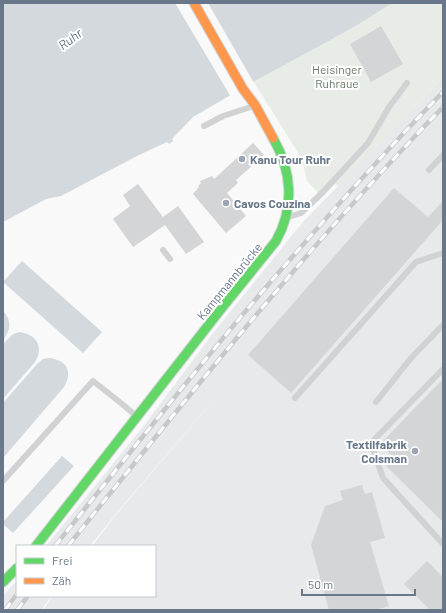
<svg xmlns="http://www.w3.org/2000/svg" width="446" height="613" font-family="Barlow,sans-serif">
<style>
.built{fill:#e8e9ea}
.green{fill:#e8ece7}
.water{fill:#d3d9dd}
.pier{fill:#f9f9f9}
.building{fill:#d4d5d6}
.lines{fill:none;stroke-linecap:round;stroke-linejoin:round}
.fast-casing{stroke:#d4d6d8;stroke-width:11}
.slow-casing{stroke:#d4d6d8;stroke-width:11}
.lane{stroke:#d1d2d4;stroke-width:6}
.fast{stroke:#63d668;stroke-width:9}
.slow{stroke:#ff974d;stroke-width:9}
.rail-casing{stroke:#c7c8c9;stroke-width:4.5}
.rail{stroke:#fff;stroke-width:3;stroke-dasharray:9;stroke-linecap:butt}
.poi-dot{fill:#9ba4b1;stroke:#fff;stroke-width:1.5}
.labels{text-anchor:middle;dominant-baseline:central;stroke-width:4;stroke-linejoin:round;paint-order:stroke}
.park-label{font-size:12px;fill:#657a63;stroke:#fff}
.poi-label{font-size:12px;font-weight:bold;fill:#68778a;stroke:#fff;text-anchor:start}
.street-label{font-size:12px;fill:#68778a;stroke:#fff}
.water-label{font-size:13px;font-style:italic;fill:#647784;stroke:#fff}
</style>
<rect width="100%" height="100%" fill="#f9f9f9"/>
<g class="built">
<path d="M443,77V610H43L53,596H155V546H92L115,516L240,369L114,516L90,546H46L146,423L213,333L302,223L391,131Z"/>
<path d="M17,581V596H52L41,610H3V595Z"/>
</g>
<path class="green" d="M204,3H443V77L338,187L335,184L322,197L307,181L302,159Z"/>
<g class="water">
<path d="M3,3H392L357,25L325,43L258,79L193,117L172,139L173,141L169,144L167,142L139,155L61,196L46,199L3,222Z"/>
<path d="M22,261L102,332L83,353L3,282Z"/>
<path d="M3,311C12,320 11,330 3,340Z"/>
<path d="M20,332C37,335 44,347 35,362L3,399V344L13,334Z"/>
<path d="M49,358C67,360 73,372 64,387L3,458V403L37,364L43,359Z"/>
<path d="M62,456L74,466L13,533L3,524V522Z"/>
</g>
<path class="pier" d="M175,3H208L254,83L231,97Z"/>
<g class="building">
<path d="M381,26L403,64L371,82L350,44Z"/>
<path d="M253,143L264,155L236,180L238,183L227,193L246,216L226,233L193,194L199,187L198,186L201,183L200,181L212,176L214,179Z"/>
<path d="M138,184L163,217L178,206L204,242L186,254L165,225L133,247L113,219L130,206L123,195Z"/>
<path d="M394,188L428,217L443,201V220L291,393L248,355Z"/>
<path d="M443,379V522L386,466L394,458L380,444Z"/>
<path d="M362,485L365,494L372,492L385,538L370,542L389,606L375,610H329L311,545L325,506L343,500L340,491Z"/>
<path d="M427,561L443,577V610H430L404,584Z"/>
</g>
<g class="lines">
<g class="fast-casing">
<g id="fast">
<path d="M36,546L221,309L276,241C295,207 292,171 273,138"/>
<path d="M3,582L17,568"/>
</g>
</g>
<g class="slow-casing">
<path id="slow" d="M194,3L243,89L255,105L273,138"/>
</g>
<g class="lane">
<path d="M204,126L223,116L254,106"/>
<path d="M429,170L443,155"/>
<path d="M289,217L301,213L322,193L368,143L389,107L407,83"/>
<path d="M163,250L170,259"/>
<path d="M443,369L371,443L383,478L443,544"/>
<path d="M295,398L416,262L443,253"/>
<path d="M376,402L411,358L443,325"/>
<path d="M3,481L93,381L121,403L135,415"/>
</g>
<use href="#fast" class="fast"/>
<use href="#slow" class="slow"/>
<g class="rail-casing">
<g id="rail">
<path d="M55,546C116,470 177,393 239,319C305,241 372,165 443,92"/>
<path d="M68,546C188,396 309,245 443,107"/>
<path d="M5,610L17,594"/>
<path d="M17,610L28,596"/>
</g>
</g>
<use href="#rail" class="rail"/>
</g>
<g class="poi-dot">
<circle cx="242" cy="159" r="4"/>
<circle cx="226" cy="203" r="4"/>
<circle cx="415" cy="451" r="4"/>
</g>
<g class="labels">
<g class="park-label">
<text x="337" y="69">Heisinger<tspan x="337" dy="14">Ruhraue</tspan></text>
</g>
<g class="poi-label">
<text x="250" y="159">Kanu Tour Ruhr</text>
<text x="234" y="203">Cavos Couzina</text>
<text x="407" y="444" text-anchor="end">Textilfabrik<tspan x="407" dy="14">Colsman</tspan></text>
</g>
<g class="street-label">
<text transform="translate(229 281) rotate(-51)">Kampmannbrücke</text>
</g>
<g class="water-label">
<text transform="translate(70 39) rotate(-37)">Ruhr</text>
</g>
</g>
<rect width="446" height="613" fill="none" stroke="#68778a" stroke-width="8"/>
<rect x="16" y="545" width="140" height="52" fill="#ffffff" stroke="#c3c9d0"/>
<rect x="24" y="558" width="20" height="6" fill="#63d668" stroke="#c3c9d0"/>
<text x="52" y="565" font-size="12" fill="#68778a">Frei</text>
<rect x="24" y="578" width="20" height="6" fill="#ff974d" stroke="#c3c9d0"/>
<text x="52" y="585" font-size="12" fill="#68778a">Zäh</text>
<path d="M302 589v6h113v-6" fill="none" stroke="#68778a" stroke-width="2"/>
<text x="308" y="589" font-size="12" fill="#68778a" stroke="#ffffff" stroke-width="3" paint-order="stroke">50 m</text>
</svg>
